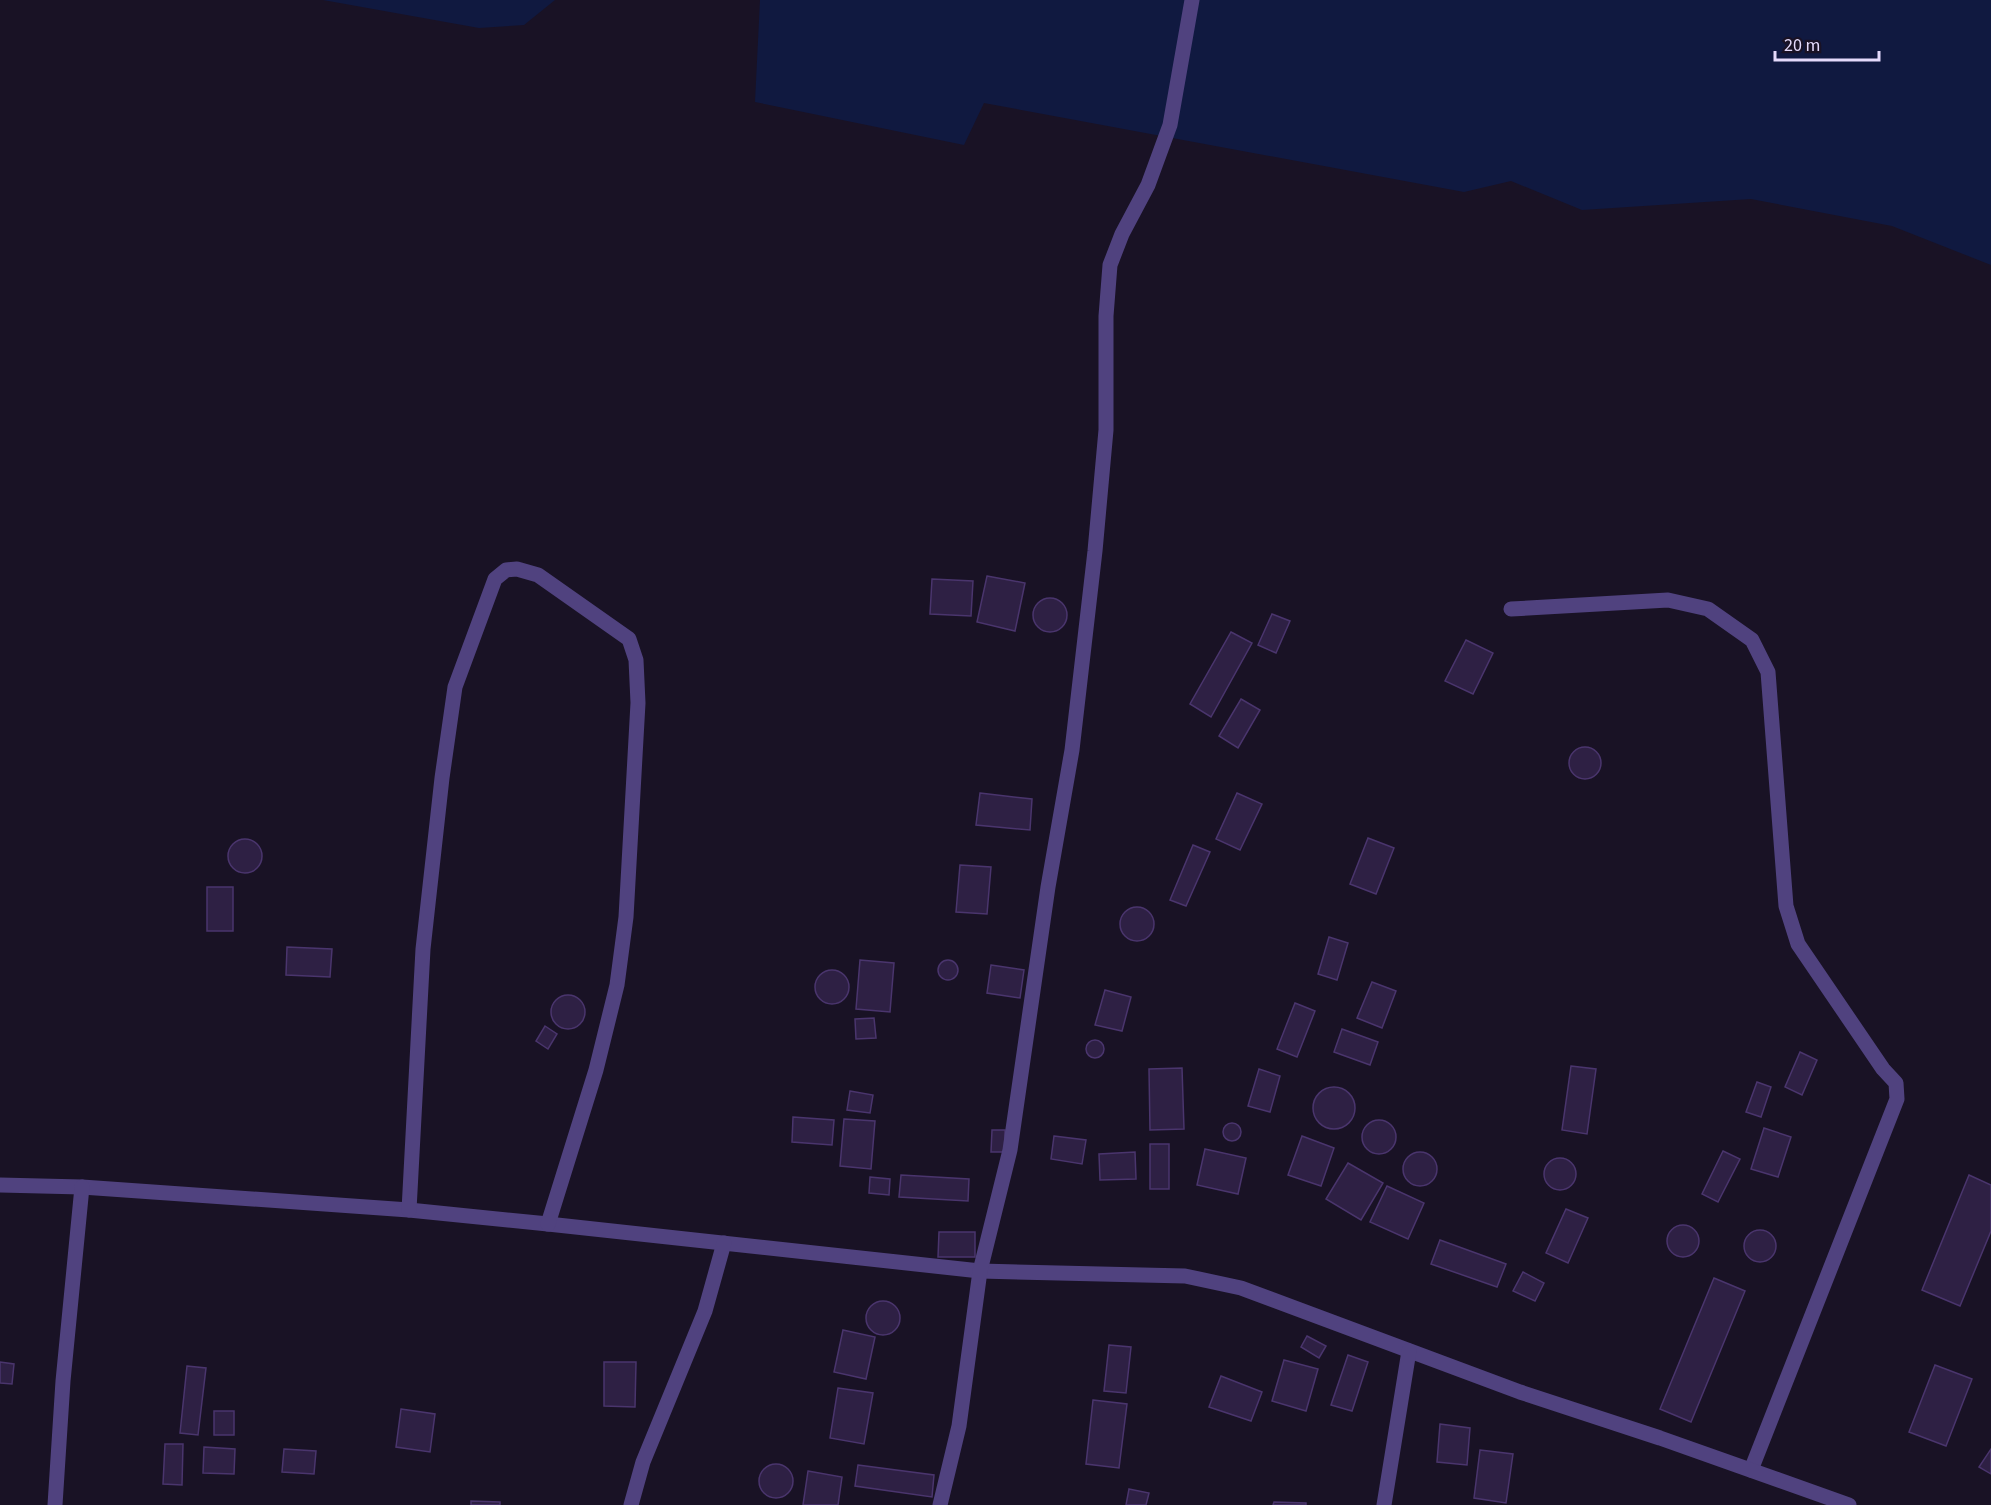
<svg xmlns="http://www.w3.org/2000/svg" width="1991" height="1505" font-family="'Source Sans 3',sans-serif">
<style>
.water{fill:#101940}
.building{fill:#2e2044;stroke:#4a356d;stroke-width:1.5}
.lines{fill:none;stroke-linecap:round;stroke-linejoin:round}
.minor{stroke:#50427f;stroke-width:15}
</style>
<rect width="100%" height="100%" fill="#191225"/>
<g class="water">
<path d="M323,0H555L524,25L479,28Z"/>
<path d="M760,0H1991V265L1892,226L1751,199L1582,210L1511,181L1464,192L984,103L964,145L755,102Z"/>
</g>
<g class="building">
<path d="M987,576L1025,583L1015,631L977,622Z"/>
<path d="M932,579L973,581L971,616L930,614Z"/>
<circle cx="1050" cy="615" r="17"/>
<path d="M1272,614L1290,621L1276,653L1258,645Z"/>
<path d="M1231,632L1252,643L1211,717L1190,704Z"/>
<path d="M1466,640L1493,653L1473,694L1445,681Z"/>
<path d="M1241,699L1260,710L1238,748L1219,736Z"/>
<circle cx="1585" cy="763" r="16"/>
<path d="M980,793L1032,799L1030,830L976,825Z"/>
<path d="M1237,793L1262,804L1240,850L1216,839Z"/>
<path d="M1368,838L1394,848L1376,894L1350,884Z"/>
<circle cx="245" cy="856" r="17"/>
<path d="M1193,845L1210,852L1186,906L1170,900Z"/>
<path d="M960,865L991,867L987,914L956,912Z"/>
<rect x="207" y="887" width="26" height="44"/>
<circle cx="1137" cy="924" r="17"/>
<path d="M1329,937L1348,943L1337,980L1318,974Z"/>
<path d="M287,947L332,949L330,977L286,975Z"/>
<circle cx="948" cy="970" r="10"/>
<path d="M860,960L894,963L890,1012L856,1009Z"/>
<path d="M991,965L1024,970L1020,998L987,993Z"/>
<circle cx="832" cy="987" r="17"/>
<path d="M1372,982L1396,991L1382,1028L1357,1018Z"/>
<path d="M1105,990L1131,997L1122,1031L1095,1025Z"/>
<circle cx="568" cy="1012" r="17"/>
<path d="M1295,1003L1315,1011L1297,1057L1277,1049Z"/>
<path d="M874,1018L876,1038L856,1039L855,1019Z"/>
<path d="M545,1026L557,1034L548,1049L536,1041Z"/>
<path d="M1342,1029L1378,1042L1370,1065L1334,1052Z"/>
<circle cx="1095" cy="1049" r="9"/>
<path d="M1800,1052L1817,1060L1802,1095L1785,1087Z"/>
<path d="M1571,1066L1596,1069L1587,1134L1562,1130Z"/>
<path d="M1182,1068L1184,1129L1150,1130L1149,1069Z"/>
<path d="M1259,1069L1280,1076L1270,1112L1248,1106Z"/>
<path d="M1757,1082L1771,1087L1761,1117L1746,1112Z"/>
<circle cx="1334" cy="1108" r="21"/>
<path d="M850,1091L873,1095L870,1113L847,1110Z"/>
<path d="M793,1117L834,1120L832,1145L792,1142Z"/>
<path d="M844,1119L875,1121L871,1169L840,1166Z"/>
<circle cx="1379" cy="1137" r="17"/>
<circle cx="1232" cy="1132" r="9"/>
<path d="M1764,1128L1791,1137L1778,1177L1751,1169Z"/>
<path d="M992,1130H1005V1152H991Z"/>
<path d="M1054,1136L1086,1140L1082,1164L1051,1159Z"/>
<path d="M1302,1136L1334,1148L1321,1186L1288,1175Z"/>
<rect x="1150" y="1144" width="19" height="45"/>
<path d="M1205,1149L1246,1158L1238,1194L1197,1185Z"/>
<path d="M1723,1151L1740,1159L1718,1202L1702,1194Z"/>
<circle cx="1420" cy="1169" r="17"/>
<path d="M1135,1152L1136,1179L1100,1180L1099,1154Z"/>
<circle cx="1560" cy="1174" r="16"/>
<path d="M1348,1163L1383,1183L1361,1220L1326,1199Z"/>
<path d="M901,1175L969,1179L968,1201L899,1197Z"/>
<path d="M1969,1175L1991,1185V1231L1960,1306L1922,1290Z"/>
<path d="M870,1177L890,1179L889,1195L869,1193Z"/>
<path d="M1387,1186L1424,1203L1408,1239L1370,1222Z"/>
<path d="M1566,1209L1588,1218L1568,1263L1546,1253Z"/>
<circle cx="1683" cy="1241" r="16"/>
<circle cx="1760" cy="1246" r="16"/>
<path d="M939,1232H975V1257H938Z"/>
<path d="M1440,1240L1506,1264L1497,1287L1431,1264Z"/>
<path d="M1523,1272L1544,1283L1535,1301L1513,1291Z"/>
<path d="M1714,1278L1745,1291L1691,1422L1660,1409Z"/>
<circle cx="883" cy="1318" r="17"/>
<path d="M843,1330L875,1337L866,1379L834,1372Z"/>
<path d="M1307,1336L1326,1346L1319,1358L1301,1347Z"/>
<path d="M1109,1345L1131,1347L1126,1393L1104,1391Z"/>
<path d="M1348,1355L1368,1362L1352,1411L1331,1405Z"/>
<path d="M1284,1360L1318,1369L1306,1411L1272,1401Z"/>
<path d="M0,1362L14,1364L12,1384L0,1383Z"/>
<path d="M604,1362H636L635,1407L604,1406Z"/>
<path d="M1935,1365L1972,1379L1946,1446L1909,1432Z"/>
<path d="M187,1366L206,1368L198,1435L180,1433Z"/>
<path d="M1221,1376L1262,1392L1251,1421L1209,1407Z"/>
<path d="M838,1388L873,1393L864,1444L830,1438Z"/>
<path d="M1093,1400L1127,1404L1119,1468L1086,1464Z"/>
<path d="M401,1409L435,1414L430,1452L396,1447Z"/>
<rect x="214" y="1411" width="20" height="24"/>
<path d="M1440,1424L1470,1428L1467,1465L1437,1462Z"/>
<path d="M165,1444H183L182,1485L163,1484Z"/>
<path d="M204,1447L235,1449L234,1474L203,1473Z"/>
<path d="M284,1449L316,1451L314,1474L282,1472Z"/>
<path d="M1991,1449V1474L1979,1467Z"/>
<path d="M1480,1450L1513,1454L1506,1503L1474,1498Z"/>
<circle cx="776" cy="1481" r="17"/>
<path d="M858,1465L934,1475L932,1497L855,1486Z"/>
<path d="M808,1471L842,1477L838,1505H803Z"/>
<path d="M1129,1489L1149,1493L1146,1505H1126Z"/>
<path d="M471,1501L500,1502V1505H471Z"/>
<path d="M1274,1502L1306,1503V1505H1273Z"/>
</g>
<g class="lines">
<g class="minor">
<path d="M1511,609L1668,600L1708,609L1752,640L1768,672L1786,906L1798,944L1883,1069L1896,1083L1897,1099L1751,1470"/>
<path d="M0,1185L82,1187L409,1210L548,1224L980,1271L1185,1276L1241,1288L1520,1392L1660,1438L1849,1505"/>
<path d="M409,1210L423,949L442,778L455,687L495,579L506,570L517,569L538,575L629,639L636,660L638,703L626,917L617,985L596,1070L548,1224"/>
<path d="M55,1505L63,1381L82,1187"/>
<path d="M631,1505L643,1462L705,1311L724,1243"/>
<path d="M940,1505L959,1426L980,1271L1010,1150L1048,887L1072,750L1095,551L1106,430V316L1110,265L1122,234L1148,185L1170,125L1192,0"/>
<path d="M1384,1505L1409,1351"/>
</g>
</g>
<path d="M1775 51v9h104v-9" fill="none" stroke="#e4dafb" stroke-width="3"/>
<text x="1784" y="51" font-size="18" fill="#e4dafb" stroke="#191225" stroke-width="4.5" paint-order="stroke">20 m</text>
</svg>
